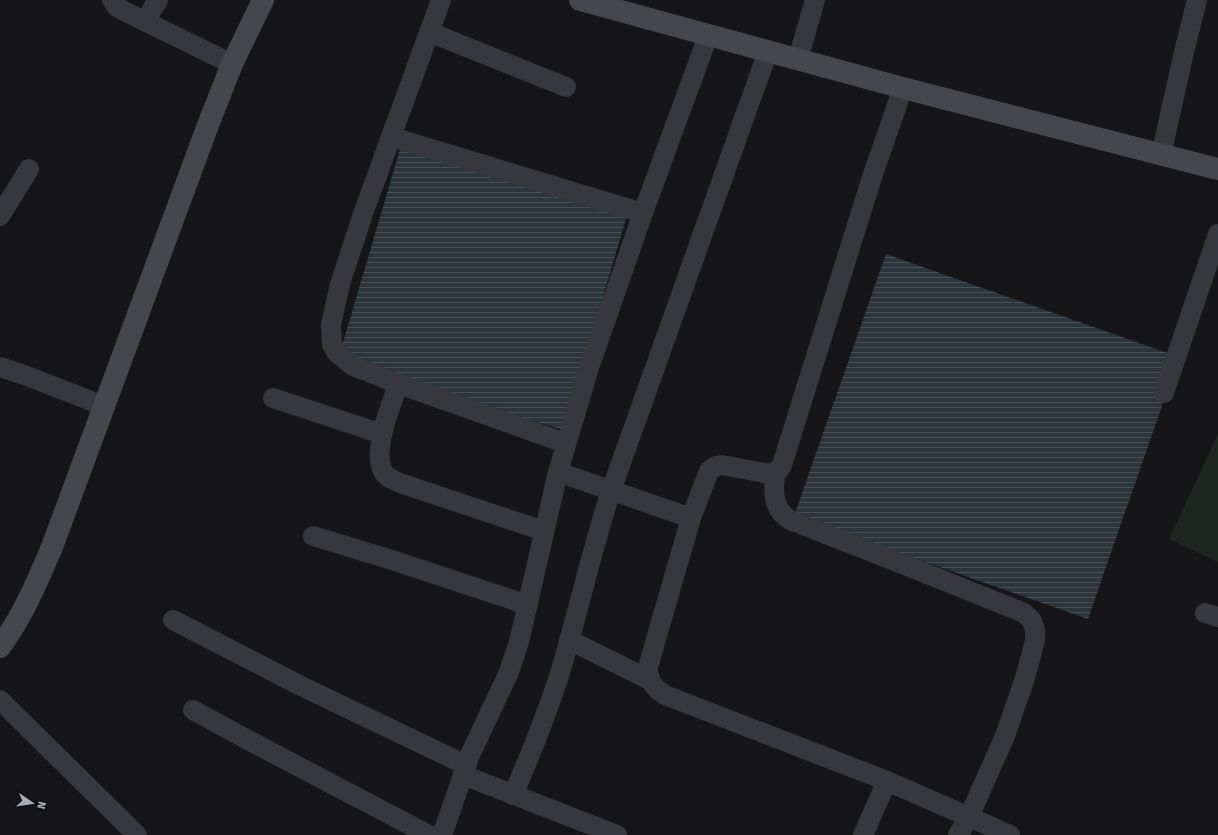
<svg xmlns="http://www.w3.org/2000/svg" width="1218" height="835" font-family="'Fira Sans',sans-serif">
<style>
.grass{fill:#1e261f}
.water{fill:url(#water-rules)}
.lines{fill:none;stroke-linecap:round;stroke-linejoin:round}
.street{stroke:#37383d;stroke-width:20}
.secondary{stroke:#45474d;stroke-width:22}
</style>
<defs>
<pattern id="water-rules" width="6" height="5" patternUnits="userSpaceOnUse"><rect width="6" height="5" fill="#2c353c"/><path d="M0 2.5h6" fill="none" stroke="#485056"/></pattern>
</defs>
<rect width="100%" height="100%" fill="#161618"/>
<path class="grass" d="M1218,434V562L1169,539Z"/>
<g class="water">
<path d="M401,146L628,212L564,430L337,363Z"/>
<path d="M886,254L1179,357L1088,619L794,516Z"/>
</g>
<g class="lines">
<g class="street">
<path d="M112,0L117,7L124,11L232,64"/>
<path d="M441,0L364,211L340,284L331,325L332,344L336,352L353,366L399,384L565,443"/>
<path d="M145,21L158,0"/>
<path d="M429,32L566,87"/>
<path d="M798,59L815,0"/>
<path d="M903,88L873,174L782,465L779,470L770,474L722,465L716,466L709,471L691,518L648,667C648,680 653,688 665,695L887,781L1010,835"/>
<path d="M392,137L643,213"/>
<path d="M1161,155L1184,52L1197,0"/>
<path d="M0,216L29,169"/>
<path d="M0,367L27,376L104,406"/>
<path d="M399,384C391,403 371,453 384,473C387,478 394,480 400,483L544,531"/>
<path d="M1164,393L1218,234"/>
<path d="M273,398L382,434"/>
<path d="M558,472L691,518"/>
<path d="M775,472C774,493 771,507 790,520L915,569L1024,613L1032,621L1035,630V641L1025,678L1005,736L969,817L958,835"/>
<path d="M313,536L389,559L528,605"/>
<path d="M1205,613L1218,617"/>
<path d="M173,620L301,686L466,765"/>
<path d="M569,640L650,680"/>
<path d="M0,700L137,835"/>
<path d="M193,710L248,740L429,835"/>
<path d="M463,775L617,835"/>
<path d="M513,795C530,756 546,716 559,676C578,614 591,552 611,491L768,51"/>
<path d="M442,835L470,755L509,672L519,642L558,472L589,368L643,213L708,36"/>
<path d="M863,835L887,781"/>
</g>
<g class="secondary">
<path d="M580,0L903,88L1218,169"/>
<path d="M0,647C23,616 37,582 52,547L208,125L232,64L263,0"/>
</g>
</g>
<g transform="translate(32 803) rotate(103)" stroke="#111113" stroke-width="3" paint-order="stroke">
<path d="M0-3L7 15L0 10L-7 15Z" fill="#a8adb8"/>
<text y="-6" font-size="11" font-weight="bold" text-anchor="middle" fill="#a8adb8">N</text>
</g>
</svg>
